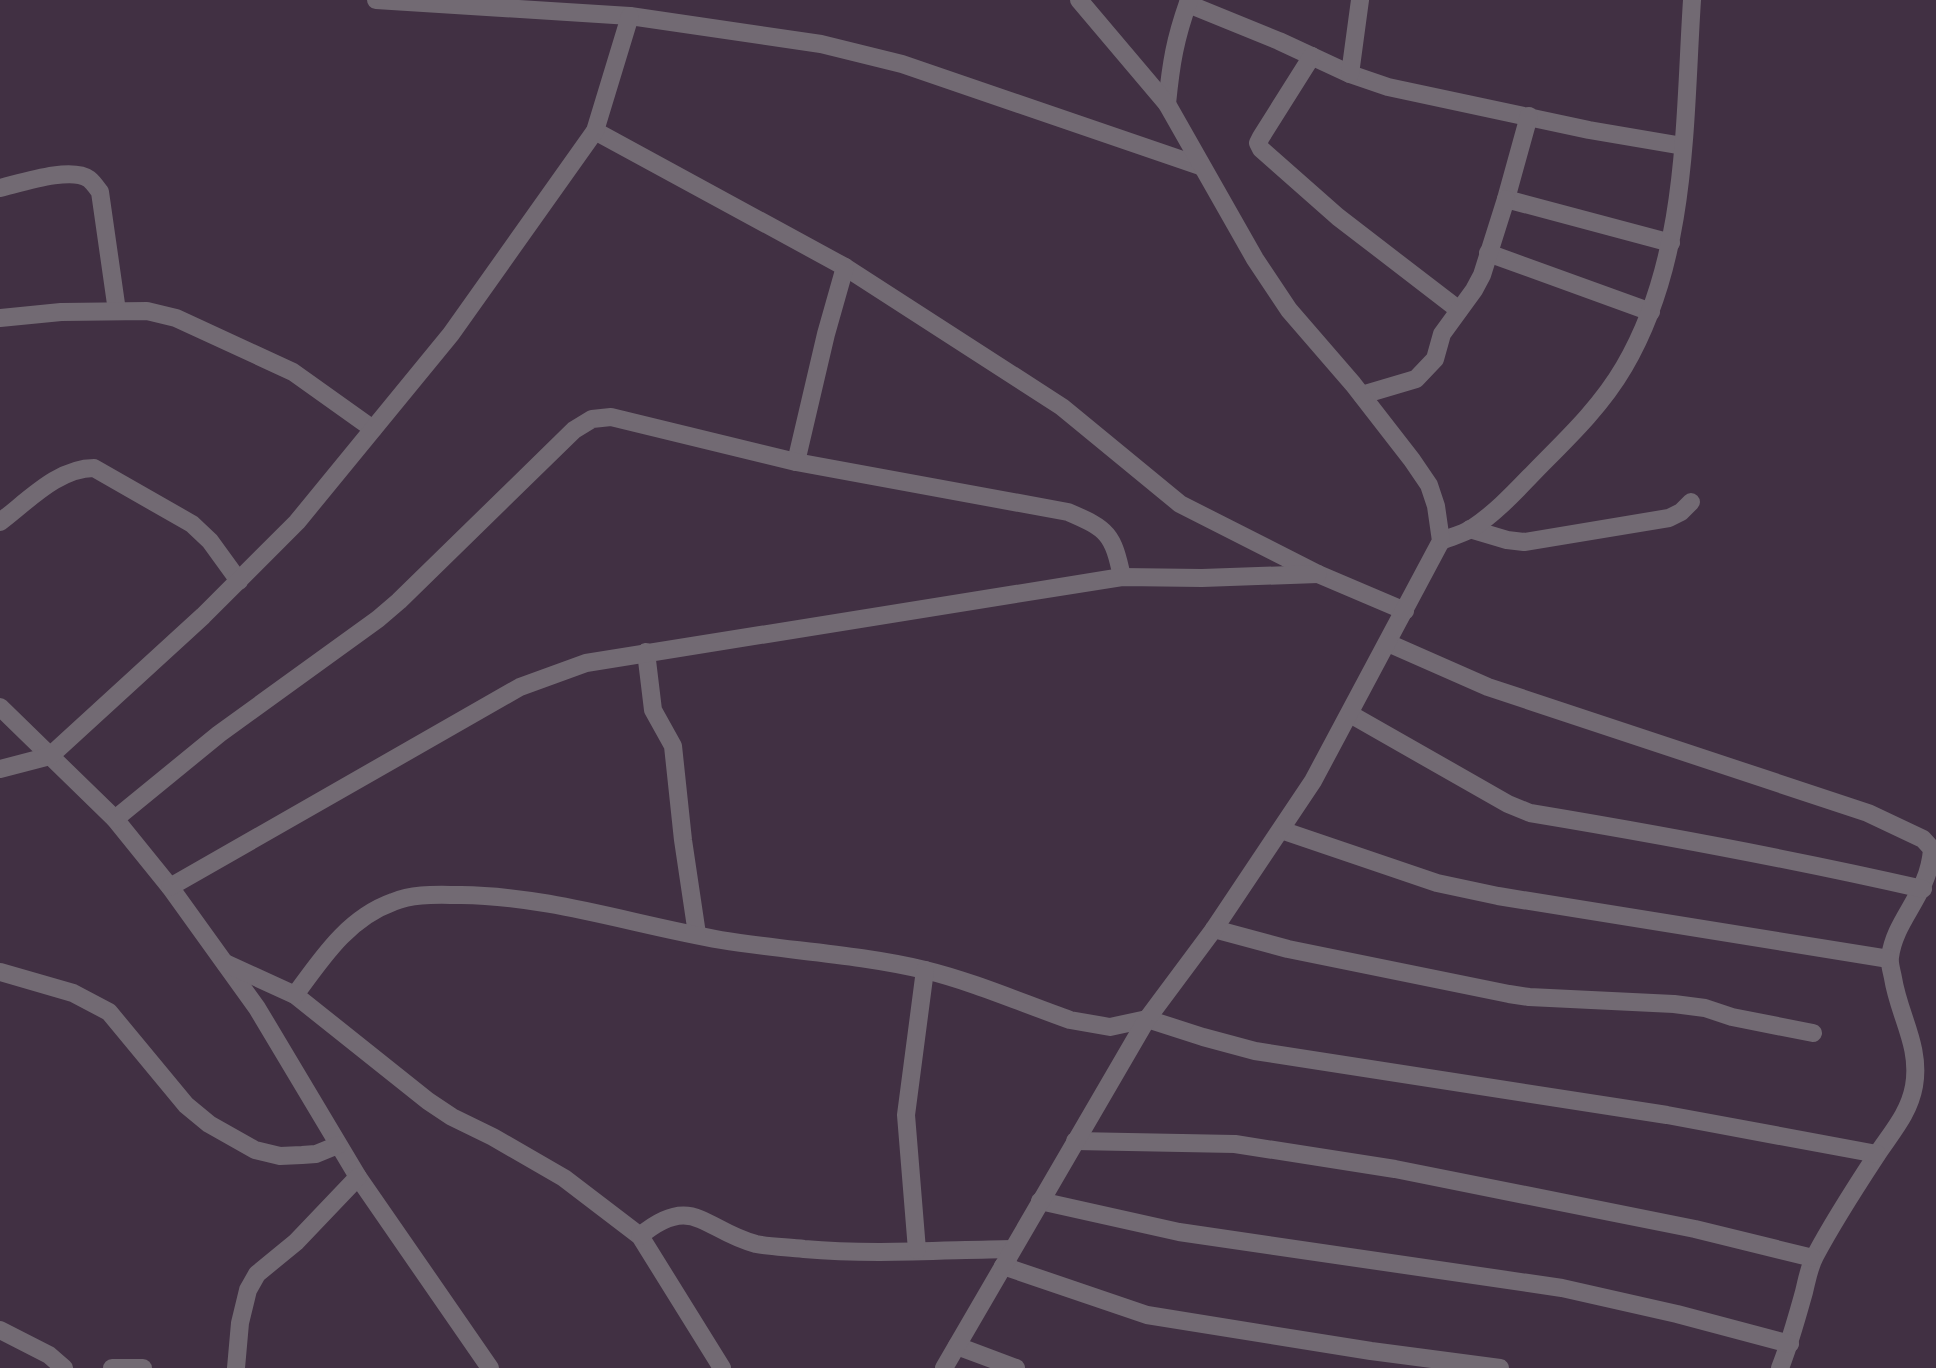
<svg xmlns="http://www.w3.org/2000/svg" width="1936" height="1368" font-family="Rubik,sans-serif">
<style>
.lines{fill:none;stroke-linecap:round;stroke-linejoin:round}
.minor{stroke:#726a73;stroke-width:18}
</style>
<rect width="100%" height="100%" fill="#413043"/>
<g class="lines">
<g class="minor">
<path d="M376,0L630,16L821,44L902,64L1200,166"/>
<path d="M1188,4L1279,41L1350,74L1388,87L1589,130L1683,146"/>
<path d="M1312,56L1261,137L1258,143L1261,149L1338,217L1459,310"/>
<path d="M1350,74L1360,0"/>
<path d="M1167,104C1171,63 1175,39 1189,0"/>
<path d="M1529,116L1506,199L1671,243"/>
<path d="M595,131L845,267L1062,407L1180,504L1318,574L1405,611"/>
<path d="M0,188C21,183 71,166 89,179C93,182 97,188 100,192L117,311"/>
<path d="M1488,253L1651,312"/>
<path d="M0,318L61,312L147,311L176,318L293,372L373,429"/>
<path d="M1362,395L1416,379L1435,359L1442,334L1474,290L1482,275L1506,199"/>
<path d="M796,462L826,334L845,267"/>
<path d="M0,522C28,501 58,468 94,468L192,524L210,541L239,581"/>
<path d="M1470,529L1507,540L1524,542L1669,518L1681,512L1691,502"/>
<path d="M1441,541C1451,537 1462,534 1471,529C1499,511 1522,484 1545,461C1574,432 1603,403 1624,367C1688,258 1684,123 1692,0"/>
<path d="M1388,643L1488,687L1868,813L1923,839L1932,849C1929,895 1895,918 1890,957C1889,964 1892,972 1893,978C1899,1016 1921,1046 1914,1086C1909,1114 1891,1133 1876,1156C1855,1188 1833,1222 1815,1256C1809,1267 1807,1280 1804,1292C1797,1317 1790,1343 1780,1368"/>
<path d="M646,652L653,710L673,746L683,840L697,934"/>
<path d="M0,707L115,819L170,887L257,1008L358,1177L490,1368"/>
<path d="M1350,714L1508,804L1530,813C1662,835 1792,859 1923,889"/>
<path d="M0,769L50,756L203,616L297,522L451,334L595,131L630,16"/>
<path d="M115,819L219,734L378,619L399,601L574,430L592,419L611,417L796,462L1068,512C1108,529 1113,534 1122,577"/>
<path d="M1281,830L1437,883L1498,896L1889,959"/>
<path d="M170,887L520,687L586,663L1122,577L1202,578L1318,574"/>
<path d="M1214,929L1288,949L1509,994L1529,997L1674,1004L1705,1008L1732,1017L1813,1033"/>
<path d="M225,963L295,995L428,1101L452,1117L493,1137L564,1178L640,1236L722,1368"/>
<path d="M0,972L73,993L109,1012L186,1105L209,1124L255,1150L280,1156L302,1155L316,1154L338,1145"/>
<path d="M295,995C322,958 348,918 393,902C415,893 438,895 461,895C550,896 634,925 721,940C789,951 858,954 925,970C974,982 1022,1003 1070,1020L1110,1027L1147,1019L1203,1037L1255,1051L1667,1115L1877,1154"/>
<path d="M1075,1141L1235,1144L1395,1169L1695,1229L1813,1258"/>
<path d="M1040,1201L1179,1232L1562,1288L1677,1314L1790,1344"/>
<path d="M640,1236C693,1192 705,1231 756,1244C771,1247 788,1247 804,1249C873,1255 943,1250 1012,1249"/>
<path d="M917,1250L906,1115L925,970"/>
<path d="M1003,1266L1147,1315L1371,1351L1500,1368"/>
<path d="M0,1330L49,1355L64,1368"/>
<path d="M957,1346L1016,1368"/>
<path d="M112,1368H143"/>
<path d="M236,1368L240,1323L248,1290L257,1274L296,1242L358,1177"/>
<path d="M944,1368L1147,1019L1214,929L1313,781L1441,541L1436,506L1429,485L1412,460L1353,384L1289,310L1255,259L1167,104L1079,0"/>
</g>
</g>
</svg>
